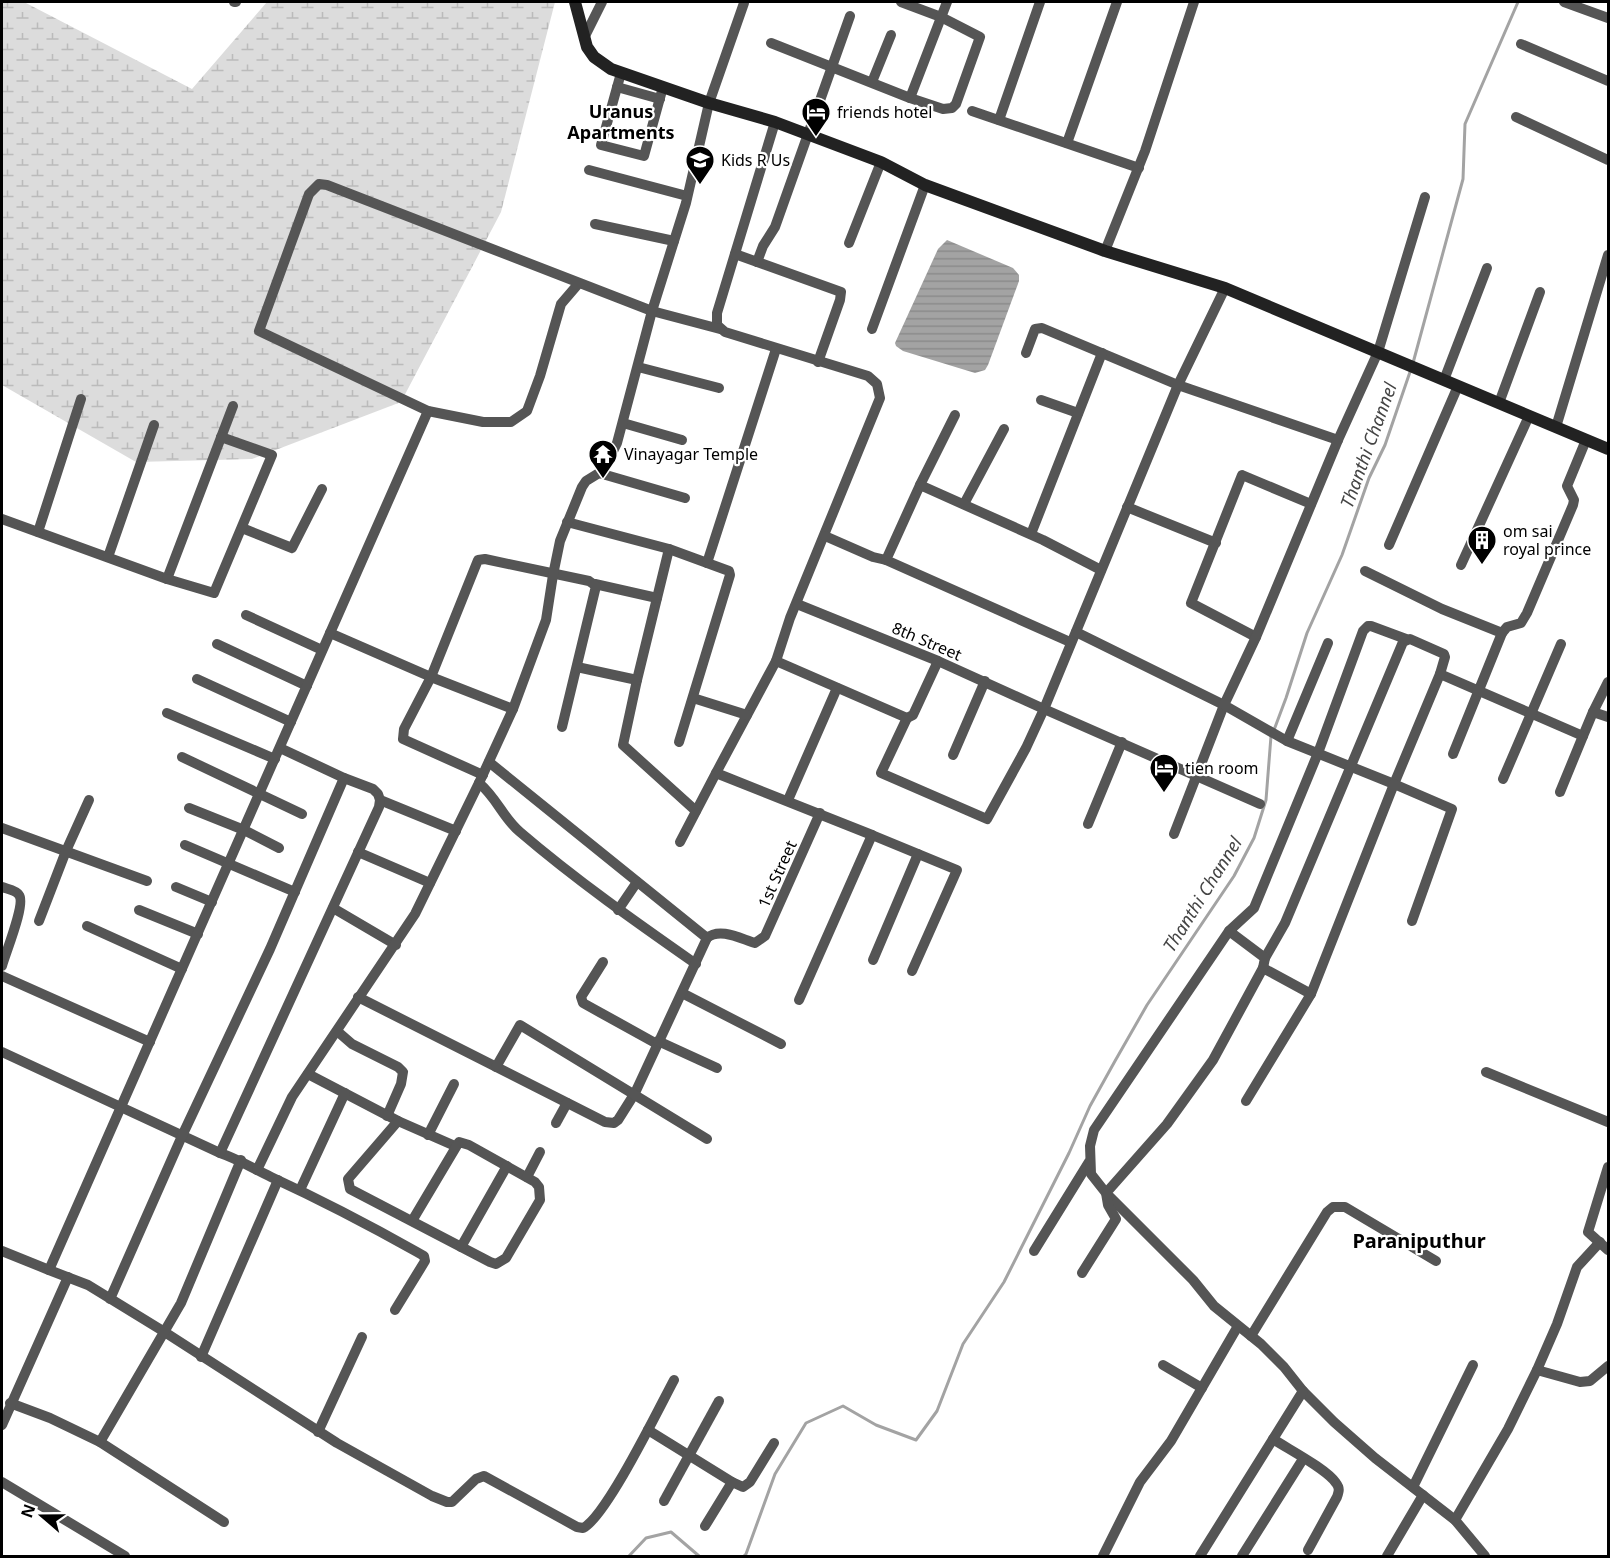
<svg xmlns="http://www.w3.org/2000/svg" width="1610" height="1558" font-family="'Noto Sans',sans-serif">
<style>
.wetland{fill:url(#wetland-marsh)}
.water{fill:url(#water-rules)}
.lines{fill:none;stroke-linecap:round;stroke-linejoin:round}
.stream{stroke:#a3a3a3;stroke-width:3}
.street{stroke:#555;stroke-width:10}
.secondary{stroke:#222;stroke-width:12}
.labels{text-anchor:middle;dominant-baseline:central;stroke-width:4.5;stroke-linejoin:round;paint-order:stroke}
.poi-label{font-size:16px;fill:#000;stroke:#fff;text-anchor:start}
.street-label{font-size:16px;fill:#000;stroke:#fff}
.neighbourhood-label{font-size:18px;font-weight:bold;fill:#000;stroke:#fff}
.water-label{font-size:18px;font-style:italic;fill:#444;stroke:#fff}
.quarter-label{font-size:20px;font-weight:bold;fill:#000;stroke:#fff}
</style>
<defs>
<pattern id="wetland-marsh" width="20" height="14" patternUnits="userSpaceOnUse" patternTransform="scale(1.5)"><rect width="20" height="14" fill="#dcdcdc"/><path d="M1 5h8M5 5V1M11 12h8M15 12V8" fill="none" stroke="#bbb"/></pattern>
<pattern id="water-rules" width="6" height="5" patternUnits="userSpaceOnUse" patternTransform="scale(1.5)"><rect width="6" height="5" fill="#a3a3a3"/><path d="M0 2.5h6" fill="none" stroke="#8b8b8b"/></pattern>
</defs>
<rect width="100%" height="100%" fill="#fff"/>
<path class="wetland" d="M2,2H24L192,89L267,2H555L501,212L401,402L252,459L136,462L2,385Z"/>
<path class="water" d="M947,240L1013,268L1019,275V281L988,365L985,370L975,373L903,351L896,346L895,343L938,249Z"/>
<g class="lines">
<g class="stream">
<path d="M1413,363L1463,179L1465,124L1518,2"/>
<path d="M1274,730L1286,698L1307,633L1342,555L1369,478L1385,445L1411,369"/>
<path d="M629,1556L646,1538L671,1532L699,1556"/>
<path d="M744,1556L746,1554L775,1474L806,1423L843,1406L876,1425L916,1440L937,1411L963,1344L1004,1282L1069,1153L1090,1106L1115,1061L1147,1005L1234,876L1254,838L1266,800L1271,736"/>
</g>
<g class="street">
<path d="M234,2H236"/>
<path d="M1564,2L1608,18"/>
<path d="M584,38L602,2"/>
<path d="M771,43L910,98L943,109L952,108L956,104L980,37L941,17L901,2"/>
<path d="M1521,44L1608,81"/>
<path d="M621,73L601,145L644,156L663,87"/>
<path d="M872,82L891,35"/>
<path d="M617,87L660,99"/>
<path d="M910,98L947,2"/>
<path d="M972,111L1139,168"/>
<path d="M1516,117L1608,160"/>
<path d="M999,120L1040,2"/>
<path d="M775,122L717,313V325L725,332L868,376L877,384L880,398L790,618L776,661L716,773L872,835"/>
<path d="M1067,143L1117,2"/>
<path d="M589,170L687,196"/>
<path d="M595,224L674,241"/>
<path d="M849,243L881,162"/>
<path d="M1105,251L1145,151L1194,2"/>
<path d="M735,254L841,292L840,300L818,362"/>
<path d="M757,262L763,246L775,227L850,16"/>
<path d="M579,283L561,304L540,376L527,411L511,422H483L428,411L259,331L309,194L319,184L327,185L652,311L720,329"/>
<path d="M1225,288L1178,385L1044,709L1260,804"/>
<path d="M872,329L925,185"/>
<path d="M1026,353L1035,329L1042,328L1178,385L1338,440"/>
<path d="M638,367L719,388"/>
<path d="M1444,380L1487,268"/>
<path d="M1041,400L1078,413"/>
<path d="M1499,403L1540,292"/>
<path d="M623,423L682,440"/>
<path d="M1556,427L1608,255"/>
<path d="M599,473L685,498"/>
<path d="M920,485L955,415"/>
<path d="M964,504L1004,429"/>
<path d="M1127,507L1216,543"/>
<path d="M2,519L167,579L233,406"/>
<path d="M567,522L669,549L729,571L730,575L679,742"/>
<path d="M242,528L292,548L322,489"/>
<path d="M38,532L81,399"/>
<path d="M1031,534L1102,353"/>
<path d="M825,536L873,557L886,560"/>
<path d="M1389,545L1458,386"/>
<path d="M669,549L637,680L623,745L696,811"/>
<path d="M108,557L154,425"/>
<path d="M707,563L776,349"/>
<path d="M1461,565L1529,416"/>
<path d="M1365,571L1442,609L1502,633L1453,754"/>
<path d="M167,579L214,593L272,455L221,437"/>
<path d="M595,584L657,598"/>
<path d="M797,604L938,661L1044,709L1026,748L987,819L881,773L907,718"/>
<path d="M246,615L322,650"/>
<path d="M1076,632L1224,705L1174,834"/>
<path d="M330,633L431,677L513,709"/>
<path d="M1502,633L1507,627L1521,623L1527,613L1573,505L1574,500L1567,486L1586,440"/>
<path d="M1256,637L1191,603L1242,475L1311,504"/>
<path d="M1070,642L886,560L920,485L1043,540L1101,570"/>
<path d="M1328,643L1287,741L1224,705L1256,637L1338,440L1378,352L1425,197"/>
<path d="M217,644L307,686"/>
<path d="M776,661L907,718L913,715L938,661"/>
<path d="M577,667L637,680"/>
<path d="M197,679L291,722"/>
<path d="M693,698L747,715"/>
<path d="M1593,712L1608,682"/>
<path d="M167,713L275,759"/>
<path d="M1287,741L1394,784L1440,674L1583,736L1593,712L1608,717"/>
<path d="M953,755L985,681"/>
<path d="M182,757L302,814"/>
<path d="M489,762L707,938"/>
<path d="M483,775L403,739L404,729L431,677L478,560L485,559L589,581L596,586L562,727"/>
<path d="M1503,779L1561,644"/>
<path d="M479,783C497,798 503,818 520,832C576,880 636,922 696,964"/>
<path d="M1560,792L1583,736"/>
<path d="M380,800L456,831"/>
<path d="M788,800L837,688"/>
<path d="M189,808L244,830L279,848"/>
<path d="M1088,824L1122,742"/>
<path d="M2,828L147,881"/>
<path d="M680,842L716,773"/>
<path d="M185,845L295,892"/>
<path d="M358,852L430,883"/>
<path d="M2,887C7,889 16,890 19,895C26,904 5,954 2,966"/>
<path d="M176,887L212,902"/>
<path d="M333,908L396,945"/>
<path d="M139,910L198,934"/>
<path d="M618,910L637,882"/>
<path d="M39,921L66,851L89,800"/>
<path d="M1412,921L1452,809L1394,784L1311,994L1263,968L1213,1060L1167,1124L1106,1193L1193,1280L1214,1306L1261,1344L1284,1367L1303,1391L1334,1422L1375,1458L1455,1520L1485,1556"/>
<path d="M87,926L182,969"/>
<path d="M1265,958L1285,923L1403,642L1410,639L1444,654L1445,657L1440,674"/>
<path d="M873,960L918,854"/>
<path d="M603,962L581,997L583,1003L657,1044"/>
<path d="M1263,968L1265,958L1229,931L1254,908L1318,753L1363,631L1368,626H1371L1406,639"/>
<path d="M2,976L150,1042"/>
<path d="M682,993L781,1044"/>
<path d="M358,997L605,1122L614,1123L618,1120L635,1093L707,938C720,927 741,939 755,943L765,936L820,813"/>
<path d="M799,1000L872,835L957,870L912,971"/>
<path d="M337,1031L352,1044L398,1067L403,1072L401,1084L387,1116"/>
<path d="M658,1041L717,1068"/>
<path d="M2,1052L220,1153C238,1159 254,1169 271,1177C321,1200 369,1225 417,1252L424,1256L425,1261L395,1310"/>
<path d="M496,1067L520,1025L707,1139"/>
<path d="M1486,1072L1608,1122"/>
<path d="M308,1074L398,1121L455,1146"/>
<path d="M1246,1101L1311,994"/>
<path d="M398,1121L348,1179L350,1189L490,1262L496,1264L506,1258L540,1200L539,1187L535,1182L469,1145L459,1142L412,1221"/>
<path d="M556,1123L567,1103"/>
<path d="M428,1135L454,1084"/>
<path d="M220,1153L379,807L380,800L378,794L373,789L344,778L280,748"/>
<path d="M1608,1167L1588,1232L1608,1250"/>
<path d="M257,1170L292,1097L415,914L479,783L513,709L546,620L553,575L560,541L582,487L586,481L599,473L606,465L617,443L652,311L686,203L709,103L744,3"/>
<path d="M527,1177L540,1152"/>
<path d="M300,1190L345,1093"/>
<path d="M461,1247L507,1166"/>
<path d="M2,1251L49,1270L428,411"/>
<path d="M1034,1251L1089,1162"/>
<path d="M49,1270L88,1285L163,1331L337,1443L432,1496L447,1502H452L476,1479L484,1476L577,1527L583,1528C606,1517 659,1408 674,1380"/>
<path d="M1082,1273L1116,1219L1108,1205L1106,1193L1091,1174L1090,1146L1094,1130L1229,931"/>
<path d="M110,1299L182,1136L270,949L344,778"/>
<path d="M1251,1336L1327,1212L1333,1207H1345L1436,1261"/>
<path d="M201,1357L278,1180"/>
<path d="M1163,1365L1202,1388"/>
<path d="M1537,1370L1580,1382L1590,1381L1608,1366"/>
<path d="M10,1403L50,1418L100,1442L224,1522"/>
<path d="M2,1425L68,1277"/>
<path d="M648,1430L732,1482L743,1487L750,1482L774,1443"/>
<path d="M318,1432L362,1337"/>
<path d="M1273,1439C1288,1449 1327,1469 1336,1483C1340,1488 1339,1491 1337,1497L1308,1550"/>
<path d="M100,1442L181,1303L241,1160"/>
<path d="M2,1482L125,1556"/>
<path d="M1413,1487L1473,1365"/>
<path d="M664,1501L719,1401"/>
<path d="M1455,1520L1508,1429L1537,1370L1557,1324L1577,1267L1600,1242"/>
<path d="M705,1526L732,1482"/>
<path d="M1103,1556L1140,1482L1171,1441L1238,1326"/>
<path d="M1200,1556L1303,1391"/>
<path d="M1242,1556L1303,1459"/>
<path d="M1387,1556L1423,1495"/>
</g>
<path class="secondary" d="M575,2L587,47L594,57L611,69L709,103L775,122L881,162L925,185L1105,251L1225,288L1608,449"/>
</g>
<defs>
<g id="hotel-pin" transform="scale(1.5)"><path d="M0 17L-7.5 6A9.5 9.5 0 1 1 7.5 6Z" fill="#000" stroke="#fff"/><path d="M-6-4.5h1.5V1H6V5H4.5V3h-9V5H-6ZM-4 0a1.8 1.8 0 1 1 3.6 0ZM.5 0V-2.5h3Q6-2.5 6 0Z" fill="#fff"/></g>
<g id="school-pin" transform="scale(1.5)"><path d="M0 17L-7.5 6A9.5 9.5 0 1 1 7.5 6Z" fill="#000" stroke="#fff"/><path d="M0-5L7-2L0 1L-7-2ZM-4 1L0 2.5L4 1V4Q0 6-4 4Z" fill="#fff"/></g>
<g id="temple-pin" transform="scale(1.5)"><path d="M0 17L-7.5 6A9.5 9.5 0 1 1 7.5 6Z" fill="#000" stroke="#fff"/><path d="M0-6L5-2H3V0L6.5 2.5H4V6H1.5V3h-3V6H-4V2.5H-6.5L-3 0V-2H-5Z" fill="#fff"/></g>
<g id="building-pin" transform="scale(1.5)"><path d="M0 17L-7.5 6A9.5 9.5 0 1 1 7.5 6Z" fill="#000" stroke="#fff"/><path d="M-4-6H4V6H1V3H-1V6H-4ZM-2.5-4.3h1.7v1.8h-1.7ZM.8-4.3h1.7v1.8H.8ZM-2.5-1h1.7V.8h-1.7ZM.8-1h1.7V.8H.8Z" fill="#fff"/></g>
</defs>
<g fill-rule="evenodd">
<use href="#hotel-pin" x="816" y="112"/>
<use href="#school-pin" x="700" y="160"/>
<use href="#temple-pin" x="603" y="454"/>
<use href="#building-pin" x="1482" y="540"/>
<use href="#hotel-pin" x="1164" y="768"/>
</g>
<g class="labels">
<g class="poi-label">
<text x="837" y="112">friends hotel</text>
<text x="721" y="160">Kids R Us</text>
<text x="624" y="454">Vinayagar Temple</text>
<text x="1503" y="531">om sai<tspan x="1503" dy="18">royal prince</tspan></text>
<text x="1185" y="768">tien room</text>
</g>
<g class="street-label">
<text transform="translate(927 641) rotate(23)">8th Street</text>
<text transform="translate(777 874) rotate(-66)">1st Street</text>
</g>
<g class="neighbourhood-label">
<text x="621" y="111">Uranus<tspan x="621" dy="21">Apartments</tspan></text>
</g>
<g class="water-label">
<text transform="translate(1368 445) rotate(-70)">Thanthi Channel</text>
<text transform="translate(1202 894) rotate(-58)">Thanthi Channel</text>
</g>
<g class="quarter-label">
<text x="1419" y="1240">Paraniputhur</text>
</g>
</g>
<rect width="1610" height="1558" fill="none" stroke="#000000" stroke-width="6"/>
<g transform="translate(42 1516) rotate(290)" stroke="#ffffff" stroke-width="4.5" paint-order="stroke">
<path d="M0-4.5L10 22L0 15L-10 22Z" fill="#000000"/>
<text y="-9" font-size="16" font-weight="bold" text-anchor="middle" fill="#000000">N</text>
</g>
</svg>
